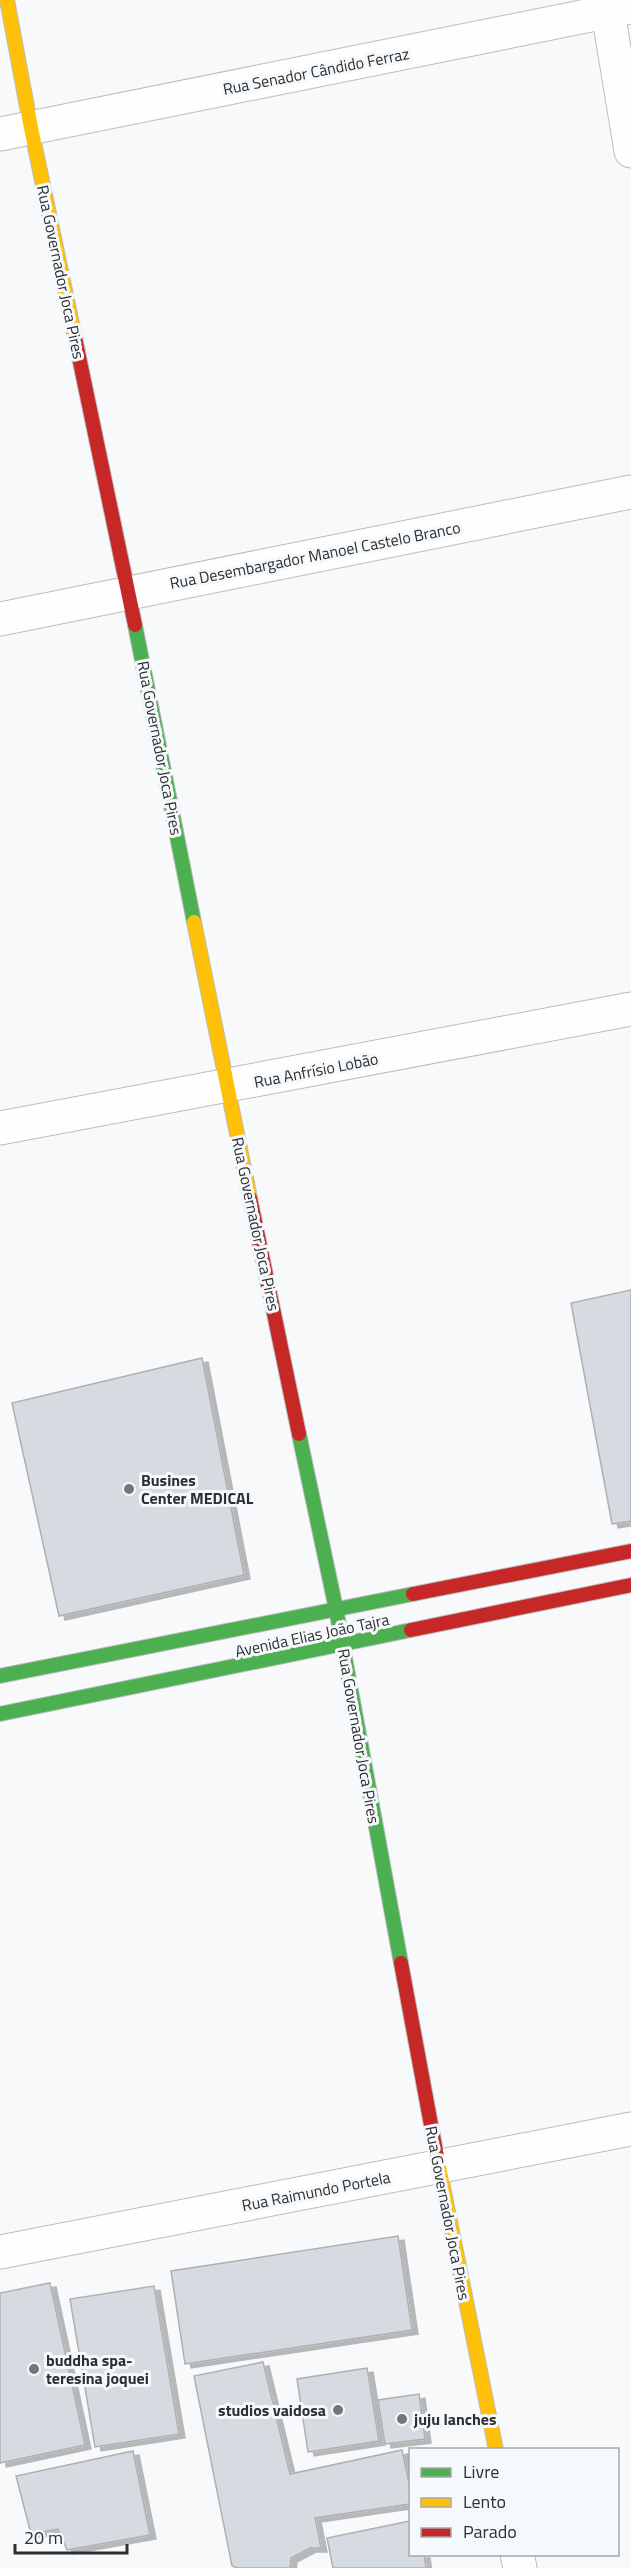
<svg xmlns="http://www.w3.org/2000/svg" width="631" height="2568" font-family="'Titillium Web',sans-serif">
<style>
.building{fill:#d5dbe0;stroke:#b0b0b2;stroke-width:1.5;filter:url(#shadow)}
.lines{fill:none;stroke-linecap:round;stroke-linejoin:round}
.street-casing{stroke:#bcbdbe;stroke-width:35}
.fast-casing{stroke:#bcbdbe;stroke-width:16}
.slow-casing{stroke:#bcbdbe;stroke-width:16}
.jam-casing{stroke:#bcbdbe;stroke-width:16}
.street{stroke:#fefefe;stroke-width:33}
.fast{stroke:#4caf50;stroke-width:14}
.slow{stroke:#ffc107;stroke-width:14}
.jam{stroke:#c62828;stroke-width:14}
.poi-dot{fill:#747677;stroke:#f6f9fc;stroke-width:2}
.labels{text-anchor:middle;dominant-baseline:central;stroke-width:6;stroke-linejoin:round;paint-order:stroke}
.street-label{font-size:16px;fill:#2e2f30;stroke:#f6f9fc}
.poi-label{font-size:16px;font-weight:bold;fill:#2e2f30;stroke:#f6f9fc;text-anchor:start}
</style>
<defs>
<filter id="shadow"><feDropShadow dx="6" dy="4" stdDeviation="0" flood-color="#0004"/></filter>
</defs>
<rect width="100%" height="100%" fill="#f7f9fb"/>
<g class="building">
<path d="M631,1290V1521L612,1524L571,1303Z"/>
<path d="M202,1358L244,1575L59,1616L12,1403Z"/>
<path d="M398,2236L412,2330L185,2364L171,2271Z"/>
<path d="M50,2283L85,2445L0,2463V2293Z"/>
<path d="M154,2286L179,2434L95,2447L70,2299Z"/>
<path d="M263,2362L290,2474L402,2450L410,2488V2504L315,2518L321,2548H310L291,2558L290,2568H237L232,2566L194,2376Z"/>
<path d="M367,2368L379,2441L308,2452L297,2379Z"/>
<path d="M419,2394L425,2439L385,2444L378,2400Z"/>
<path d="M133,2451L150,2535L67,2550L58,2529L31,2534L16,2476Z"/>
<path d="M410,2521V2554H424L426,2568H333L327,2538Z"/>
</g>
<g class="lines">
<g class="street-casing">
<g id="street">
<path d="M606,0L631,151"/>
<path d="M0,134L631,7"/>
<path d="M0,619L631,492"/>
<path d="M0,1128L631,1009"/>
<path d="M0,2252L631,2129"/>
<path d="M517,2554L520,2568"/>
</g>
</g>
<g class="fast-casing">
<g id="fast">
<path d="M135,625L194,922"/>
<path d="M299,1434L336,1609L401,1963"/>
<path d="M0,1676L413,1594"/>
<path d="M0,1714L411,1630"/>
</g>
</g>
<g class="slow-casing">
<g id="slow">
<path d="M7,0L31,128L75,338"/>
<path d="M194,922L250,1198"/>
<path d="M437,2157L496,2450"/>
</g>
</g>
<g class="jam-casing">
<g id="jam">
<path d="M75,338L135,625"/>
<path d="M250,1198L299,1434"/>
<path d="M413,1594L631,1551"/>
<path d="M411,1630L631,1585"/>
<path d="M401,1963L437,2157"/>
</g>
</g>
<use href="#street" class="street"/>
<use href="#fast" class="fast"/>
<use href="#slow" class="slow"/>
<use href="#jam" class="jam"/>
</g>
<g class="poi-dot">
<circle cx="129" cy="1489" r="6"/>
<circle cx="34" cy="2369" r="6"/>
<circle cx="338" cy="2410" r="6"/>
<circle cx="402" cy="2419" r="6"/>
</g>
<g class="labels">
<g class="street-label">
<text transform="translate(316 71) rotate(-11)">Rua Senador Cândido Ferraz</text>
<text transform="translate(61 272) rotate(78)">Rua Governador Joca Pires</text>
<text transform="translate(315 555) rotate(-11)">Rua Desembargador Manoel Castelo Branco</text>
<text transform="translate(160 748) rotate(79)">Rua Governador Joca Pires</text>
<text transform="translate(316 1070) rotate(-11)">Rua Anfrísio Lobão</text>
<text transform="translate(256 1224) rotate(78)">Rua Governador Joca Pires</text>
<text transform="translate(312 1635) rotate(-12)">Avenida Elias João Tajra</text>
<text transform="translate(359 1736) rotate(80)">Rua Governador Joca Pires</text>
<text transform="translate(316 2191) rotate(-11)">Rua Raimundo Portela</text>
<text transform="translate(448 2213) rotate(79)">Rua Governador Joca Pires</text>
</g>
<g class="poi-label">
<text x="141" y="1480">Busines<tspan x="141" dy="18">Center MEDICAL</tspan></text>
<text x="46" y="2360">buddha spa-<tspan x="46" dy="18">teresina joquei</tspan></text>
<text x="326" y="2410" text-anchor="end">studios vaidosa</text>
<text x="414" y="2419">juju lanches</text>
</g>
</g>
<rect x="409" y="2448" width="210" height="108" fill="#f6f9fc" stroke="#a6a8aa" stroke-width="1.5"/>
<rect x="421" y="2468" width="30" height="9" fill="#4caf50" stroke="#a6a8aa" stroke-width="1.5"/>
<text x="463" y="2478" font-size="18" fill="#2e2f30">Livre</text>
<rect x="421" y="2498" width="30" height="9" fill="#ffc107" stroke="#a6a8aa" stroke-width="1.5"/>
<text x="463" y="2508" font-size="18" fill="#2e2f30">Lento</text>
<rect x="421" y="2528" width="30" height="9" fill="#c62828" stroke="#a6a8aa" stroke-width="1.5"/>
<text x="463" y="2538" font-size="18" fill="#2e2f30">Parado</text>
<path d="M15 2544v9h112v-9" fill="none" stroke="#2e2f30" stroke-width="3"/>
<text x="24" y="2544" font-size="18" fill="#2e2f30" stroke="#f6f9fc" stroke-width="4.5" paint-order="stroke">20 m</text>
</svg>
